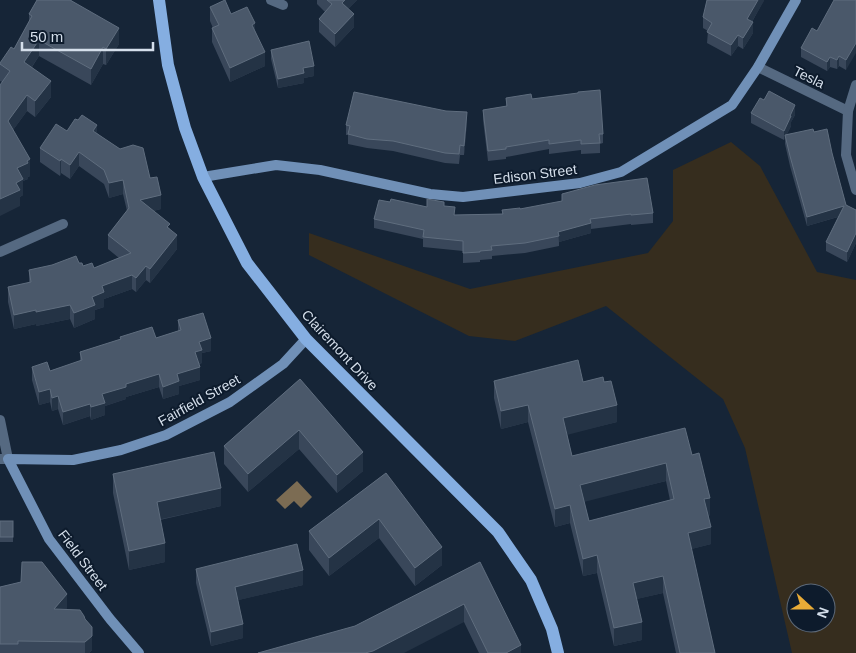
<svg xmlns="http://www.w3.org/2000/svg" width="856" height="653" font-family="Arial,sans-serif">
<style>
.green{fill:#362d1e;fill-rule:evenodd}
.water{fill:#7c6c53}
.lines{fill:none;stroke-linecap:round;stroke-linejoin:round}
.street{stroke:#556981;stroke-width:10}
.secondary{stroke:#7090b7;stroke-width:10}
.primary{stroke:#85aee1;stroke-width:12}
.wall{fill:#39475a;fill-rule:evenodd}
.shaded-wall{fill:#243345}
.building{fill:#4a586a;stroke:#5f6d7e;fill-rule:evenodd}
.labels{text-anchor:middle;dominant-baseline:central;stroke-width:4;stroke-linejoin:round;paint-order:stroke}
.street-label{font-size:14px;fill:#d5dfeb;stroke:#0d1b2c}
</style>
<rect width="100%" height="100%" fill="#162537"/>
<path class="green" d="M731,142L760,166L817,272L856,280V653H792L745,448L723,399L606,306L515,341L469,336L309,255V233L470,289L648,253L673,221V170ZM796,593H826V623H796Z"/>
<path class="water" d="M297,481L312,497L301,508L294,501L285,509L276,500Z"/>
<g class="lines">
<g class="street">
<path d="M271,0L283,5"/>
<path d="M758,67L848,111"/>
<path d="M856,85L848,111L846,155L856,190"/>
<path d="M0,252L63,224"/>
<path d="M0,420L8,459H0"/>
</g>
<g class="secondary">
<path d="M203,177L276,165L320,170L430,194L463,197L580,183L621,172L732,105L758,67L796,0"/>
<path d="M139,653L110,619L49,539L8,459L73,460L121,450L166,435L230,402L283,364L306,339"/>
</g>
<path class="primary" d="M159,0L168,65L185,128L203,177L247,263L306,339L498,532L531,580L552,629L558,653"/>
</g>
<g class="wall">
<path d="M37,0H71L119,44L106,65L103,64L91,85L39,56L32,67L51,97L35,117L27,111L13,130L30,176L28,177V179L23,181V195L20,197V206L2,82L0,81V63L14,49L29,22V14Z"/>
<path d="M317,0H357L348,9L354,27L335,47L319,32V19L325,12L317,4Z"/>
<path d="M764,0L752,22L753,33L743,49L738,46L731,56L707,43L708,31L703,28V17Z"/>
<path d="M856,0L846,70L839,66L837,69L830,67L827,71L801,57V48L817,31Z"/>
<path d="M210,7L231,14L255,31L265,66L230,82L212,42V28H213L210,21Z"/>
<path d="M271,50L314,76L304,78V83L278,88L271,59Z"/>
<path d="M506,98L532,99L603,134V143L600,144V153L581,154V150L549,154V149L506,157V159L488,161L483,120V110L506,107Z"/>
<path d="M751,113L795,115L791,122V126L787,134L814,132L832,153L846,205L856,210V243L847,262L826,251V242L838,217L807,226L790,166L785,144V137L784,140L751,123Z"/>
<path d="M78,120L97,133L150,178L161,209L153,211L170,229L177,249L150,283L146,280L136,292L132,289L104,299V307L95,310V319L74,328L70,319L36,326V324L14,329L8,302V287L29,283V270L79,263L83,266L94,268L119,258L108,249V235L127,211L123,194L109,198L104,184L79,166L70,179L61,173L60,176L40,162V148L67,131Z"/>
<path d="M467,122L464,155H460L459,164L445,163L393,151L367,148L348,144V135H346V125Z"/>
<path d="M390,202L427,207L444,206L455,215L502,214V210L520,209L653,213V223L631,225V224L591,229V233L559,242V246L525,253L492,256V259L480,260V262L463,263V251L423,247V239L374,228V219Z"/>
<path d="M178,320L211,351L202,353V363L199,364L200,380L179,386V394L163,399L159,387L126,397V399L105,406V415L91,420L90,416L63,425L58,409L52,411L50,402L39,405L32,380V367L50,371L80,361V352L120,340V337L156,338L178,331Z"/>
<path d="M300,379L363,471L337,493L299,449L248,492L224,464V446Z"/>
<path d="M494,381L583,382L617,422L567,434L572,456L692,455L710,515L708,516L711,544L691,549L715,653H676L663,593L636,599L642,640L614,646L597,573L583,576L570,523L555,527L528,422L501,429L494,398ZM666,481L670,500L589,521L584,501Z"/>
<path d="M386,473L442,565L415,586L379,538L329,576L309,550V531Z"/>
<path d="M113,474L221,506L160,520L165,562L129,570L113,493Z"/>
<rect x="0" y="521" width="13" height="21"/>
<path d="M480,562L521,653H479L464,622L355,626Z"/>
<path d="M196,569L303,585L238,600L243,638L211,646L196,583Z"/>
<path d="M21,582L67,608L66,609L85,619L92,650L89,653H0V587Z"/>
</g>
<g class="shaded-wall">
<path d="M345,0H357L342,16V3Z"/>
<path d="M758,0H764V1L747,30V19Z"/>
<path d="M354,14V27L335,47V34Z"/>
<path d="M753,22V33L743,49V38Z"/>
<path d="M255,23V38L252,25Z"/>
<path d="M119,28V44L106,65V49Z"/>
<path d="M738,35V46L731,56V45Z"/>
<path d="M39,40V56L24,78V62Z"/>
<path d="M856,43V53L846,70V60Z"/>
<path d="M103,47V64L91,85V69Z"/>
<path d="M265,52V66L230,82V68Z"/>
<path d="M839,56V66L837,69V60Z"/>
<path d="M830,57V67L827,71V62Z"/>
<path d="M314,66V76L304,78V83L278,88V79L303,68Z"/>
<path d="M51,81V97L35,117V101Z"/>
<path d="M27,95V111L8,137V121Z"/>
<path d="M795,105V115L791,122V126L784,140V131Z"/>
<path d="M467,112V122L464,155V146Z"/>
<path d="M97,125V139L93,131Z"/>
<path d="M79,152V166L70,179V165Z"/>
<path d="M30,159V176L28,177V179L23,181V195L20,197V206L0,216V199L17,168Z"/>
<path d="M61,159V173L60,176V161Z"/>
<path d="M123,180V194L109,198V183Z"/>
<path d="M161,195V209L140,214V200Z"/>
<path d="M844,206V215L807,226V217Z"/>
<path d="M591,223V233L559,242L558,232Z"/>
<path d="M856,233V243L847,262V252Z"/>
<path d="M177,235V249L150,283V269Z"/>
<path d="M146,266V280L136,292V278Z"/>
<path d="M132,275V289L104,299V307L95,310V319L74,328V313L92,297L102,286Z"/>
<path d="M70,305V319L36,326V312Z"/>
<path d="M36,310V324L14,329V315Z"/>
<path d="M211,338V351L202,353V363L195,364V352L199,342Z"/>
<path d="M200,367V380L179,386V394L163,399V387L177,374Z"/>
<path d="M159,374V387L126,397V399L105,406V415L91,420V407L102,394L126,384Z"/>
<path d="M50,389V402L39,405V392Z"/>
<path d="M58,396V409L52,411V398Z"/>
<path d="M90,404V416L63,425V412Z"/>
<path d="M528,405V422L501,429V411Z"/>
<path d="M617,405V422L563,436V418Z"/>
<path d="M299,430V449L248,492V474Z"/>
<path d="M363,452V471L337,493V475Z"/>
<path d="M666,463V481L580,503V485Z"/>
<path d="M221,488V506L157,520V502Z"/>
<path d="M710,498V515L704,517V499Z"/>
<path d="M570,505V523L555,527V509Z"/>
<path d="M379,519V538L329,576V558Z"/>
<path d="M711,527V544L688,550V533Z"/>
<path d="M165,543V562L129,570V551Z"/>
<path d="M442,547V565L415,586V568Z"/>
<path d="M597,555V573L583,576V559Z"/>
<path d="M303,570V585L235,601V587Z"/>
<path d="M663,576V593L633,600V583Z"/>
<path d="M67,594V608L54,623V609Z"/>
<path d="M464,604V622L404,653H365Z"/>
<path d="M642,622V640L614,646V628Z"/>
<path d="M243,624V638L211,646V632Z"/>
<path d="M92,636V650L89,653H85V642Z"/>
<path d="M521,645V653H506Z"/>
</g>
<g class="building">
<path d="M37,0H70L119,28L106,49L103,47L91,69L39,40L24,62L51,81L35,101L27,95L8,121L30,159L27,161L28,163L17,168L23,179L16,183L20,190L0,199V85L10,71L0,64V63L11,47L14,49L32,16L29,14Z"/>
<path d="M225,0L231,14L247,7L255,23L252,25L265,52L230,68L212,28L219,25L210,7Z"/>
<path d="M327,0H345L342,3L354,14L335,34L319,19L332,4Z"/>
<path d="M707,0H758L747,19L753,22L743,38L738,35L731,45L707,32L712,23L703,17Z"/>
<path d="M834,0H856V43L846,60L839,56L837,60L830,57L827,62L801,48L812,28L817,31Z"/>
<path d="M309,41L314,66L303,68L304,73L278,79L271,50Z"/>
<path d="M600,90L603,134H599L600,143L581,144V140L549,144V140L506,147V149L488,151L483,110L507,106L506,98L531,94L532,99L578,93V92Z"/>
<path d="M769,91L795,105L790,116H791L784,131L751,113L760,98L764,100Z"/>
<path d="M354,92L446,111L467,112L464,146L460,145L459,154L445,153L393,141L367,139L348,134L350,126L346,125Z"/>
<path d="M82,115L97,125L93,131L120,149L133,145L143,148L150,178L157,177L161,195L140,200L170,224L167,227L177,235L150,269L146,266L136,278L132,275L102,286L104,292L92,297L95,305L74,313L70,305L36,312V310L14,315L8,287L31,282L29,270L52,265L76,256L79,263H82L83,266L92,263L94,268L131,253L108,235L129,208L123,180L109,183L104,170L79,152L70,165L61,159L60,161L40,148L56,124L67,131L75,119L78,120Z"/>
<path d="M813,129L814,132L827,129L832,153L846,205L856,210V233L847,252L826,242L844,206L807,217L790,156L785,135Z"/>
<path d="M647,178L653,213L631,215V214L590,219L591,223L558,232L559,236L525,243L491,246L492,250L480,251V252L463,253V241L423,237L424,230L374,219L379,200L390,202L391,199L427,207V199L444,202V206L455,207L454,215L503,214L502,210L520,208V209L562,201V194L595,185Z"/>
<path d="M203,313L211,338L199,342L202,350L195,352L200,367L177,374L179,381L163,387L159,374L126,384V387L102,394L105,403L91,407L90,404L63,412L58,396L52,398L50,389L39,392L32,367L47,362L50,371L82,360L80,352L121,339L120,337L152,327L156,338L181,330L178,320Z"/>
<path d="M578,360L583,382L603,377L604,382L611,381L617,405L563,418L572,456L685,428L692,455L699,453L710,498L704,499L711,527L688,533L715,653H680L663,576L633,583L642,622L614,628L597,555L583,559L570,505L555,509L528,405L501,411L494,381ZM666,463L674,499L589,521L580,485Z"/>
<path d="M300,379L363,452L337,475L299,430L248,474L224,446Z"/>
<path d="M214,452L221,488L157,502L165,543L129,551L113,474Z"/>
<path d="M386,473L442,547L415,568L379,519L329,558L309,531Z"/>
<rect x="0" y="521" width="13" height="16"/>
<path d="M297,544L303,570L235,587L243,624L211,632L196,569Z"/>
<path d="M22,562H42L67,594L54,609L80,610L84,616L85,619L92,627V636L85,642L18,641V644H0V587L21,582Z"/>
<path d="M480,562L521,645L506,653H488L464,604L373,651L365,653H258L355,626Z"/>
</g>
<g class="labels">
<g class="street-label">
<text transform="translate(809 77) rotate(26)">Tesla</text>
<text transform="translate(535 174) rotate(-7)">Edison Street</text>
<text transform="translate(340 350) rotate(47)">Clairemont Drive</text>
<text transform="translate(199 400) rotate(-29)">Fairfield Street</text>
<text transform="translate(83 560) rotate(53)">Field Street</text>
</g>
</g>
<g transform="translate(811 608) rotate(111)"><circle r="24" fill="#0d1b2c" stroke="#5d6978"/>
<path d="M0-4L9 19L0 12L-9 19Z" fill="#e8ab37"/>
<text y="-8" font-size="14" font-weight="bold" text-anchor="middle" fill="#d5dfeb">N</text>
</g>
<path d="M22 42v8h131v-8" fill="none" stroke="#d5dfeb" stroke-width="2.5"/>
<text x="30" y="42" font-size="15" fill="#d5dfeb" stroke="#0d1b2c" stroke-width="4" paint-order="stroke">50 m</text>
</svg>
